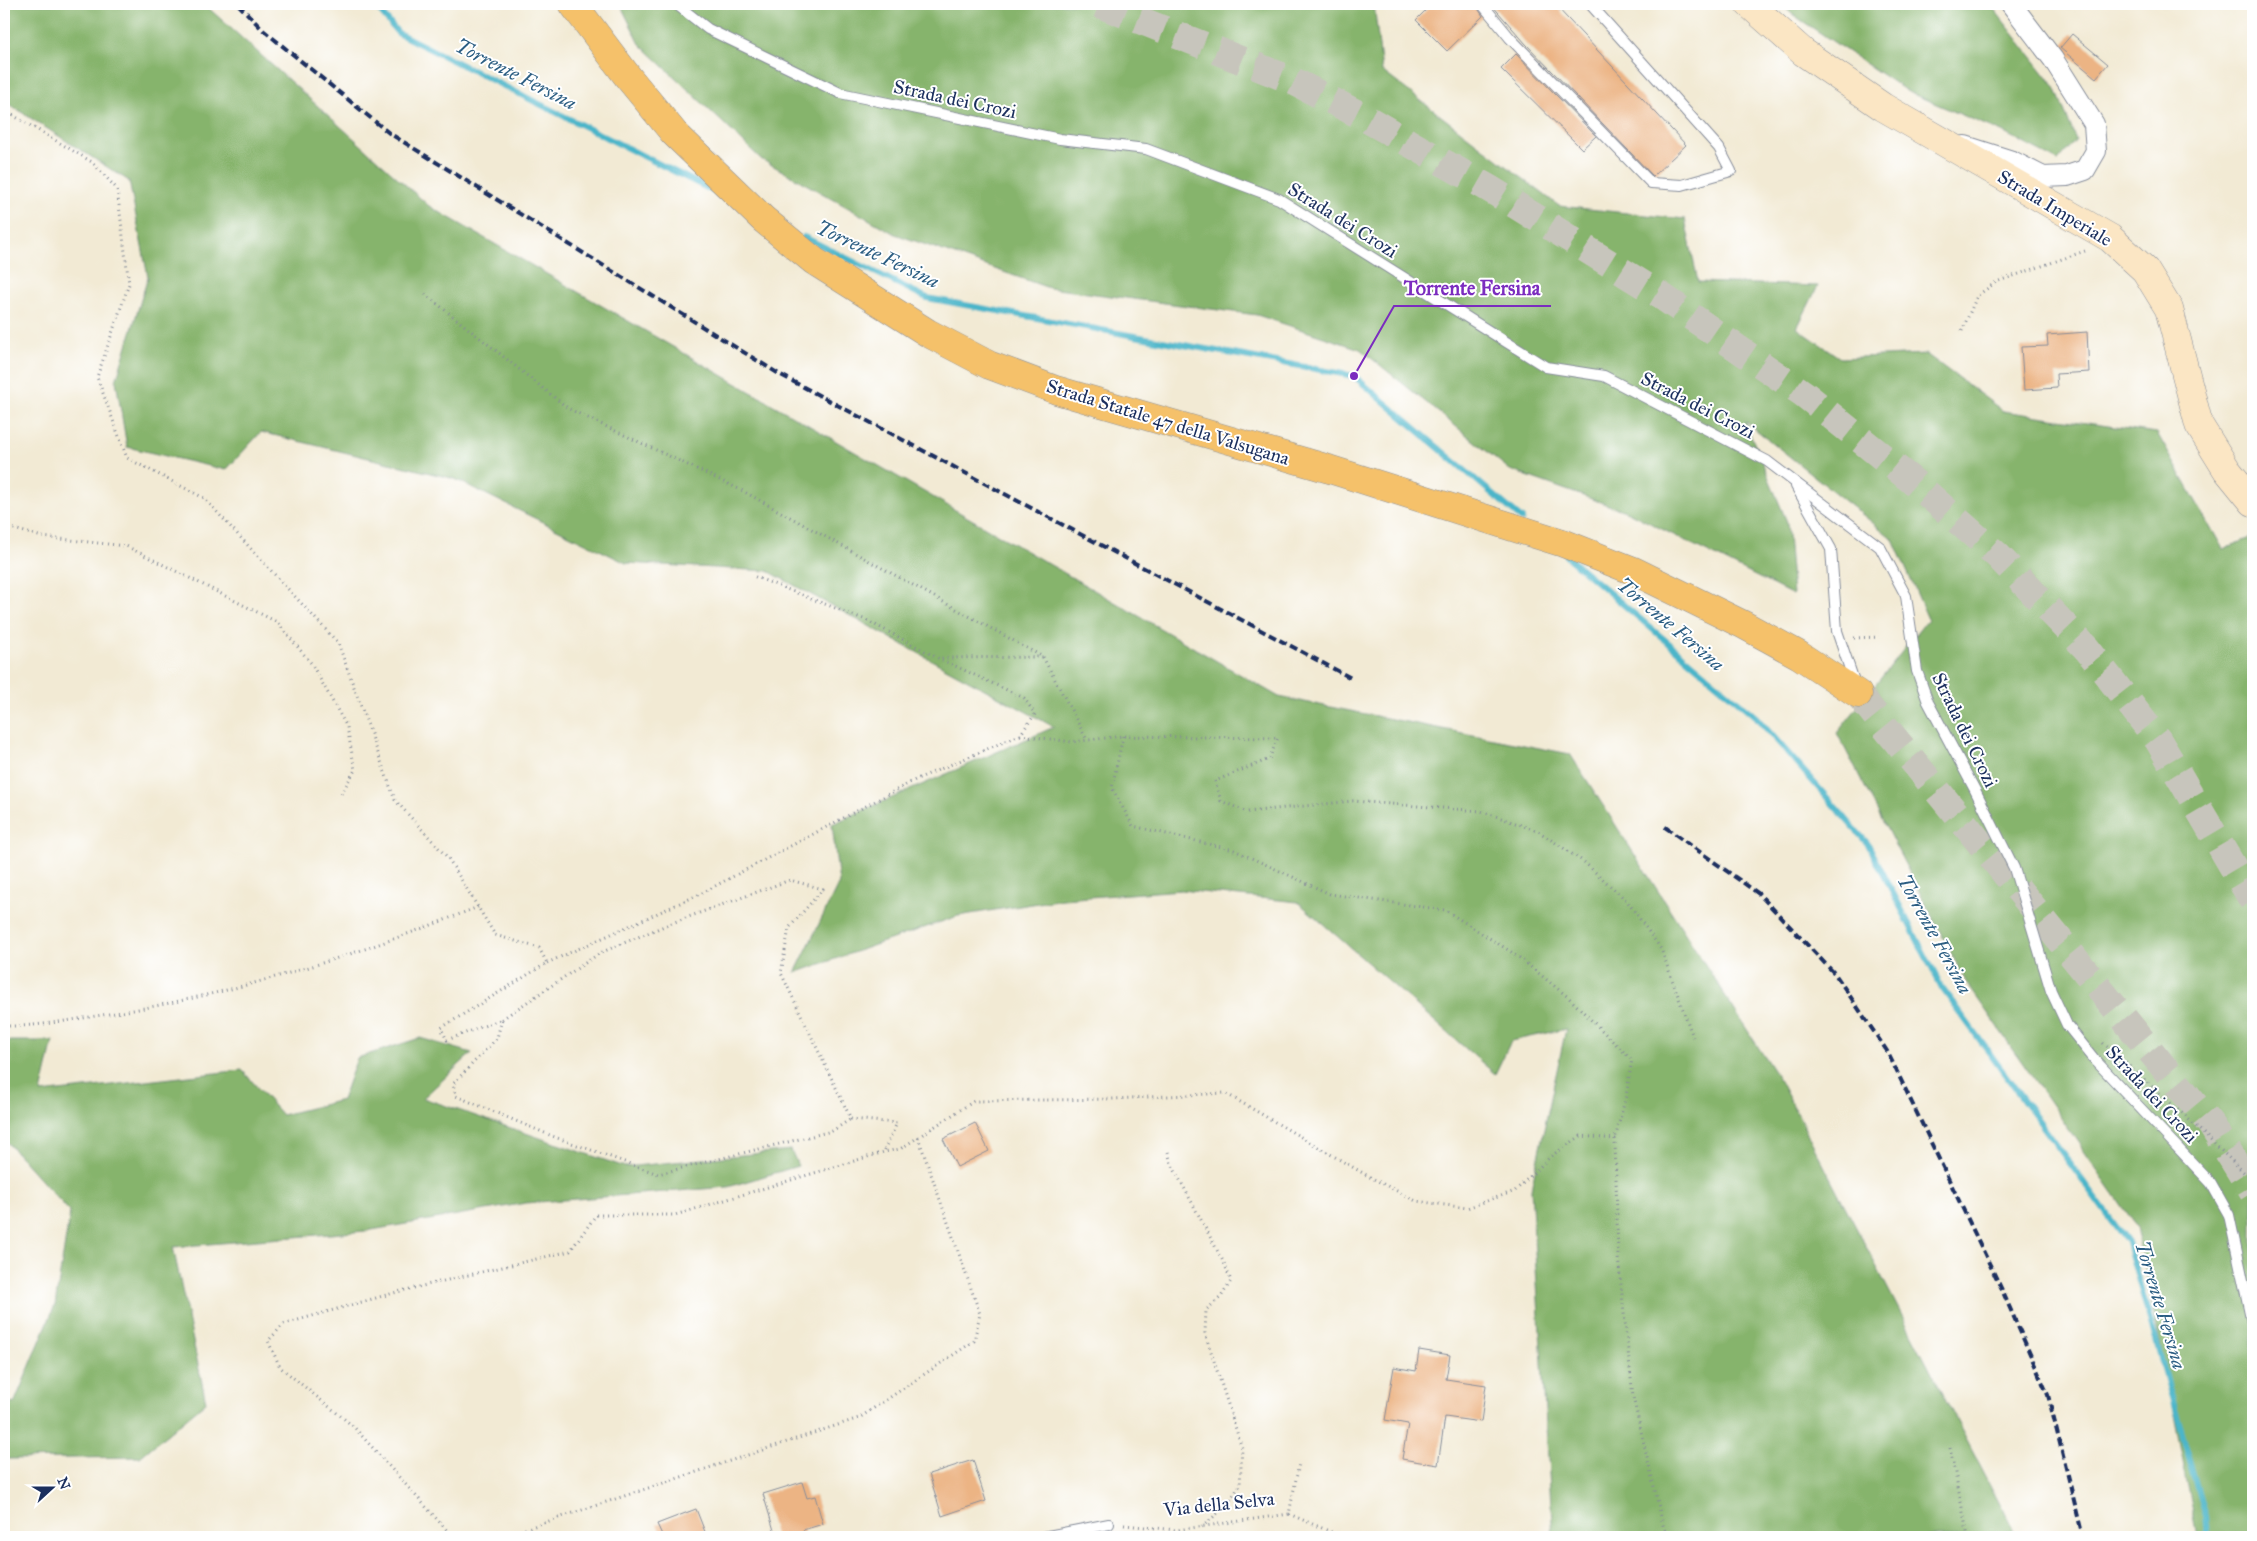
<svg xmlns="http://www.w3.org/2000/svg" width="2257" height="1541" font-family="'IM FELL Great Primer',serif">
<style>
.forest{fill:#86b46c;stroke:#507265}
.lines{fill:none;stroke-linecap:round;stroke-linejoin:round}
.stream{stroke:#4bb5c9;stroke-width:6}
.building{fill:#ecb484}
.highway-tunnel{stroke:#c7c5bc;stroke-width:28;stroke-dasharray:28 14;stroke-linecap:butt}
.lane-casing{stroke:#868c99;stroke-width:12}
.street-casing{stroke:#868c99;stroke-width:22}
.secondary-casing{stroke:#868c99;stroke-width:29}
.highway-casing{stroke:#868c99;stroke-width:29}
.path{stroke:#868c99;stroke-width:3;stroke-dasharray:1 4;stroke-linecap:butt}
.lane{stroke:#fff;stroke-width:10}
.street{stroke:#fff;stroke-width:20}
.secondary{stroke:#fbe6c4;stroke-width:28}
.highway{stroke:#f5c16b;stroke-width:28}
.rail{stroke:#1b2f5e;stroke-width:4;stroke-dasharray:8 4;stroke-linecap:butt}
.labels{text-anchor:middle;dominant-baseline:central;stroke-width:4;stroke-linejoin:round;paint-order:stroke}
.street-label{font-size:19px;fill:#1b2f5e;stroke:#fff}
.water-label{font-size:20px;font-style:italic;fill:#2c5e83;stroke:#fff}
.leader{fill:none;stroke:#7b2cbf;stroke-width:2}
.callout-dot{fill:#7b2cbf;stroke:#fff;stroke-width:2}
.callout-label{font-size:20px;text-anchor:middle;font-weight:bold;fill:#7b2cbf;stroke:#fff;stroke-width:4;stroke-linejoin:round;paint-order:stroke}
</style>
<rect width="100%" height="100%" fill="#fff"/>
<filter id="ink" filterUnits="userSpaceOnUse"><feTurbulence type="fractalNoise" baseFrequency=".02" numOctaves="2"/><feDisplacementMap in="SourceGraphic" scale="10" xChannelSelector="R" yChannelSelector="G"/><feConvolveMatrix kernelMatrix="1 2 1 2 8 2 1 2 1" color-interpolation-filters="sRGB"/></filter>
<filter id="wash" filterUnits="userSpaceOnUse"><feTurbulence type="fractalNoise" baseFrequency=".0096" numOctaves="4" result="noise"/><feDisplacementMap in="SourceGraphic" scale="20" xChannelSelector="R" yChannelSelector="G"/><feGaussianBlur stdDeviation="1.12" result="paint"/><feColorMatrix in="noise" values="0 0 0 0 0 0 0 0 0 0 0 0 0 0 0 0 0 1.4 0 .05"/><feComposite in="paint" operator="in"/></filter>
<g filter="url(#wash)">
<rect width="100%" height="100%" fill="#f2ead4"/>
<g class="forest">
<path d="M4,4H204L429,206L1279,697L1570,754L1780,1081L2017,1537H1553L1531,1189L1566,1029L1511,1041L1495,1074L1298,902L1181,890L1063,899L958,916L795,973L839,883L832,824L1054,727L768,571L626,563L455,479L261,432L226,470L127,447L116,381L148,277L129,181L4,101Z"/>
<path d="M620,4H1374L1382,71L1559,206L1685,219L1698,282L1818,286L1797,328L1840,358L1926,354L2003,411L2157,433L2223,549L2253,537V1537H2198L2137,1227L1966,982L1837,733L1928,619L1893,539L1745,421L1787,522L1793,595L1628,512L1510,470L1360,349L1257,315L1049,288L895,234L761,159L640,44Z"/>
<path d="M1781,4H1990L2055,87L2076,140L2058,161L2002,132L1908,92L1792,14Z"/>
<path d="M420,1038L472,1053L423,1098L625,1167L791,1150L798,1166L728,1187L526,1203L366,1231L173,1247L206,1402L140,1457L8,1459L4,1457V1399L14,1404L55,1305L70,1212L4,1139V1041H53L41,1093L242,1070L282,1115L342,1100L357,1058Z"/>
</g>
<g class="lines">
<g class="stream">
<path d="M374,4L398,33L723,196"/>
<path d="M804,237L927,298L1354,376L1522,519"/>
<path d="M1566,556L1756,717L1868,844L1942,988L2128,1243L2206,1517L2208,1537"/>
</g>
</g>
<g id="blocks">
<g class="building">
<path d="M1432,4H1475L1483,16L1447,51L1416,20Z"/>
<path d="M1491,4H1554L1686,145L1653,176L1526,44Z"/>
<path d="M2072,34L2108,64L2096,78L2060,48Z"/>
<path d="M1516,54L1596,136L1582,149L1501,69Z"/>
<path d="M2087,332L2089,372L2056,374L2057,388L2024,390L2021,347L2048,346L2047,335Z"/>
<path d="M975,1123L989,1151L957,1167L943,1139Z"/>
<path d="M1419,1350L1450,1355L1446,1379L1486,1385L1481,1422L1445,1417L1438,1465L1402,1459L1408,1424L1385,1420L1394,1367L1416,1371Z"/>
<path d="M973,1460L986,1501L942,1516L929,1474Z"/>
<path d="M802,1482L807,1498L815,1496L823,1524L803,1530L805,1537H776L763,1494Z"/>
<path d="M696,1509L707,1537H663L657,1524Z"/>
</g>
</g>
</g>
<g filter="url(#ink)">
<use href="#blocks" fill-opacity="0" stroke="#868c99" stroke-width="1"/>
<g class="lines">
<g class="highway-tunnel">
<path d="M1099,4L1291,80L1360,115L1490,189L1660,295L1804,394L1915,483L1998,556L2087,649L2158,740L2253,901"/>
<path d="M1858,694L2212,1126L2253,1192"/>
</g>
<g class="lane-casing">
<g id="lane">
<path d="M676,4L708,29L840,93L1060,139L1146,149L1279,199L1546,367L1604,376L1767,461L1880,547L1906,596L1917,671L1928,702L1975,790L2014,868L2051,991L2067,1025L2095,1060L2211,1183L2229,1215L2253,1327"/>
<path d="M1482,4L1510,38L1651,183L1682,185L1731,171L1719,148L1590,4"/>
<path d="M1796,486L1831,549L1837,631L1855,684"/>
<path d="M1043,1537L1109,1524"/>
</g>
</g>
<g class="street-casing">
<path id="street" d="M1965,146L2012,161L2043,177L2067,176L2085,170L2096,151L2094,124L2053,59L2011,4"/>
</g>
<g class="secondary-casing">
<path id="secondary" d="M1749,4L1803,52L1883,107L2110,238L2145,270L2169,309L2199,425L2227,470L2253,502"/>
</g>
<g class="highway-casing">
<path id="highway" d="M573,4L628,77L674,133L763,219L814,261L928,333L989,365L1056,390L1329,469L1563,543L1634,571L1744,625L1799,655L1858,694"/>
</g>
<g class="path">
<path d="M4,110L92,162L117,189L129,284L97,377L127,458L204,498L338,643L395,800L448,858L495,935L539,948L547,963L441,1028L447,1040L502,1019L497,1038L453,1084L456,1096L552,1136L658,1174L832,1131L851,1119"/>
<path d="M425,294L569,409L741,490L1043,657L941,658"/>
<path d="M1962,331L1977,296L1996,282L2085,251"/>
<path d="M4,526L42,537L126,546L277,622L311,663L347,727L355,770L341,794"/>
<path d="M1854,638L1879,637"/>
<path d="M1043,657L1087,740"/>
<path d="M1020,735L1072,742L1123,736L1278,738L1269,759L1215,781L1221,801L1247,812L1353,801L1481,811L1538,831L1584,862L1627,901L1661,949L1693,1037"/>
<path d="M1123,736L1112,788L1133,826L1234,850L1330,894L1445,910L1516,955L1568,997L1632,1060L1626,1096L1615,1139"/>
<path d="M547,963L700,894L917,779L1020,735L1035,714L1024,698L938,658L866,620L753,576"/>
<path d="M502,1019L600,953L669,924L790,880L823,889L789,928L781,973L851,1119L897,1123L884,1151"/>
<path d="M4,1026C36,1027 70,1020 102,1015C231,996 357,955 478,907"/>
<path d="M2103,1043L2182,1113L2253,1181"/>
<path d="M1168,1152L1171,1163L1225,1265L1231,1281L1221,1297L1206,1310L1205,1333L1242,1448L1240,1485L1226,1506L1202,1527"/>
<path d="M1950,1448L1968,1537"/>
<path d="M1289,1514L1336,1534L1360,1537"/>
<path d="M1124,1525L1177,1530L1289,1514L1299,1464"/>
<path d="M453,1537L353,1426L280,1367L268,1341L284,1324L397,1292L570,1251L596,1215H675L884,1152L900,1149L974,1101L1112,1099L1225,1093L1368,1176L1416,1201L1467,1208L1515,1191L1551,1156L1581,1136L1615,1139L1618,1257L1633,1397L1664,1529L1669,1537"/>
<path d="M501,1537L859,1418L974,1341L980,1314L918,1137"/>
</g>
<use href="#lane" class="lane"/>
<use href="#street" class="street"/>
<use href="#secondary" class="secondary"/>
<use href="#highway" class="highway"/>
<g class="rail">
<path d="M238,4L263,30L389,133L779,374L1351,678"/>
<path d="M1665,827L1759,894L1835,974L1887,1051L2002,1290L2048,1395L2083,1537"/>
</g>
</g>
</g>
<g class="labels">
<g class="street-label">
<text transform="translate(955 99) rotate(12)">Strada dei Crozi</text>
<text transform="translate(2055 208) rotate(31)">Strada Imperiale</text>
<text transform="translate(1343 220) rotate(32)">Strada dei Crozi</text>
<text transform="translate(1698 405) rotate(27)">Strada dei Crozi</text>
<text transform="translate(1168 422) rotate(17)">Strada Statale 47 della Valsugana</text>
<text transform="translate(1965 730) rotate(64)">Strada dei Crozi</text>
<text transform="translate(2152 1094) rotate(47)">Strada dei Crozi</text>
<text transform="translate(1219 1504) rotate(-6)">Via della Selva</text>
</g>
<g class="water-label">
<text transform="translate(516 74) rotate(27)">Torrente Fersina</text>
<text transform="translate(878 254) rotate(25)">Torrente Fersina</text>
<text transform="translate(1671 624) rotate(40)">Torrente Fersina</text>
<text transform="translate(1935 934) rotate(61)">Torrente Fersina</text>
<text transform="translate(2161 1305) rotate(73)">Torrente Fersina</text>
</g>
</g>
<path class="leader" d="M1354 376L1394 306H1551"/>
<circle class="callout-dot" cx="1354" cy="376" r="5"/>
<g class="callout-label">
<text x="1472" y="295">Torrente Fersina</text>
</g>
<rect width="2257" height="1541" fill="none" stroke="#fff" stroke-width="20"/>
<g transform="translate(52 1488) rotate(69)" stroke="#ffffff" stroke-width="4" paint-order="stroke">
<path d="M0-4L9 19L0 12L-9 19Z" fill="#1b2f5e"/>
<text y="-8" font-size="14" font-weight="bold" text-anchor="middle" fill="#1b2f5e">N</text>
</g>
</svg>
